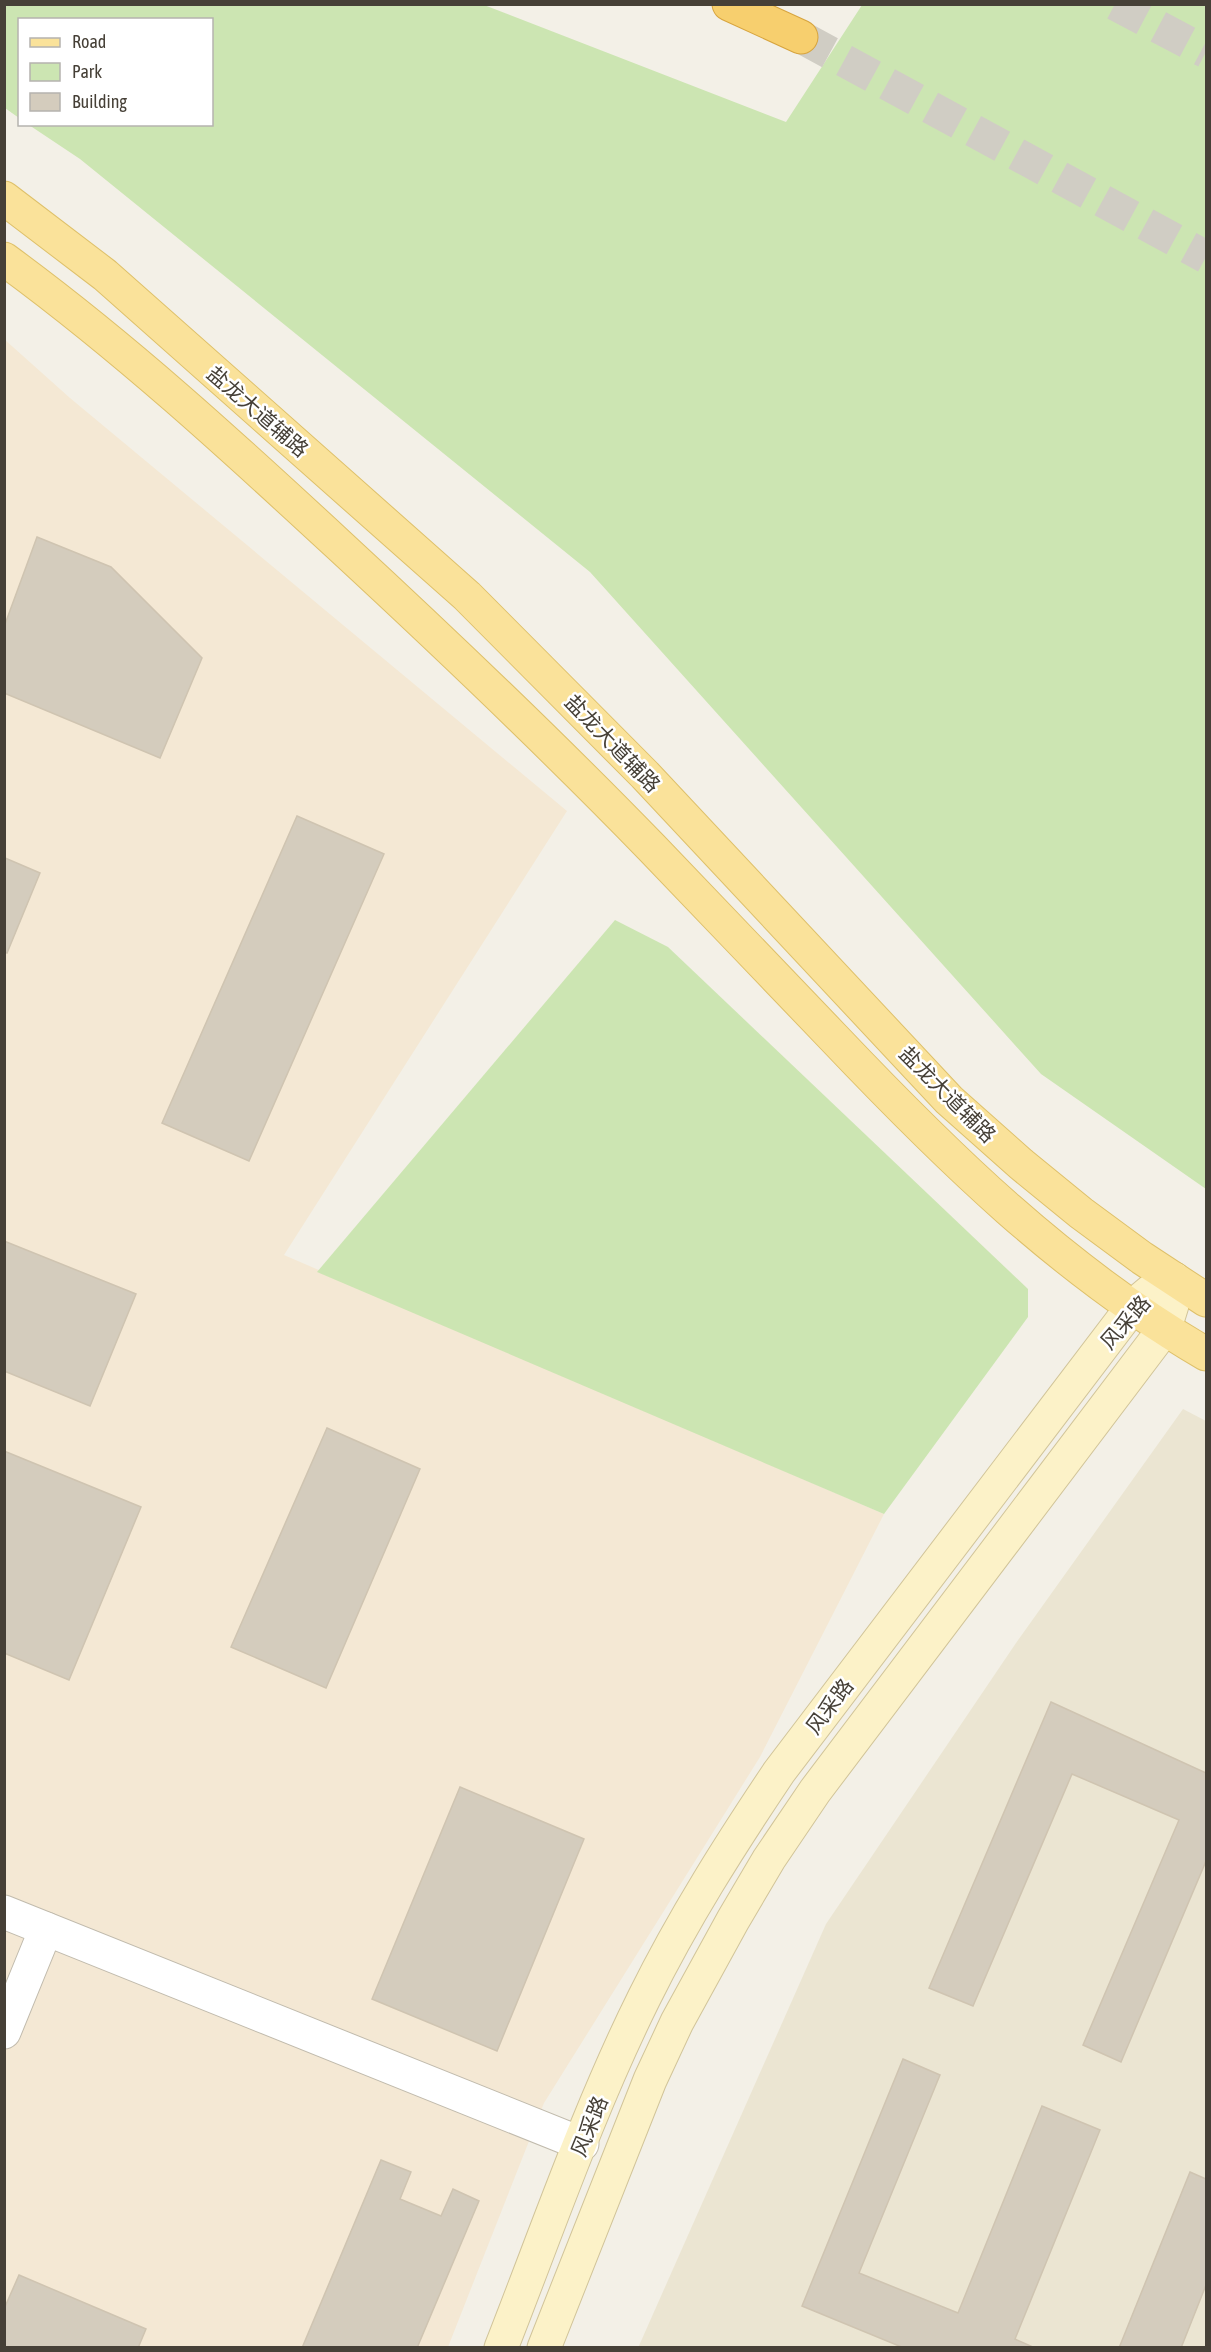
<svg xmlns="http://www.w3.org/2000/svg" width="1211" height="2352" font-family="'Asap Condensed','Noto Sans SC',sans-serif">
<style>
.commercial{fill:#f4e8d4}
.education{fill:#ebe5d2}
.green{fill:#cce5b2}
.building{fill:#d4ccbd;stroke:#cfc4b1;stroke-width:1.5}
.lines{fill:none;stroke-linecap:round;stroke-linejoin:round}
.highway-tunnel{stroke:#d0cdc4;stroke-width:33;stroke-dasharray:33 16;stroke-linecap:butt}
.street-casing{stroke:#c1bbad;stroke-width:35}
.secondary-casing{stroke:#d1c499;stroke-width:35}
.primary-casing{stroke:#dec06a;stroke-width:35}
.highway-casing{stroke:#d7a43e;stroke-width:35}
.street{stroke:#fff;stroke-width:33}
.secondary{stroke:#fcf2c8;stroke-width:33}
.primary{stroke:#fae29a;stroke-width:33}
.highway{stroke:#f7cf6e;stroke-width:33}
.labels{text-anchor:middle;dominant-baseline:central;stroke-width:5;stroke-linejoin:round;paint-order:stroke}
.street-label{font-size:21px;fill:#464037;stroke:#fff}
</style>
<rect width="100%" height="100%" fill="#f3f0e7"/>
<path class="commercial" d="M4,339L70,398L567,811L284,1255L884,1514L760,1757L544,2103L448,2347H5Z"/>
<path class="education" d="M1183,1409L1206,1421V2347L638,2348L826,1924L1016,1643Z"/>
<g class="green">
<path d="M4,5H484L786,122L862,5H1206V1189L1041,1074L590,572L80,159L29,125L212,124V20H20L19,118L5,108Z"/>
<path d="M615,920L668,947L1028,1289V1317L884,1514L317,1272Z"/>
</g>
<g class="building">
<path d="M37,537L111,567L202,658L160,758L4,693V627Z"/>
<path d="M297,816L384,854L249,1161L162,1123Z"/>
<path d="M5,858L40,873L7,953L4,952Z"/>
<path d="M4,1241L136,1294L90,1406L4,1371Z"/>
<path d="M327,1428L420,1469L326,1688L231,1647Z"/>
<path d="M4,1451L141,1507L69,1680L4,1653Z"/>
<path d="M1051,1702L1206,1773V1861L1121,2062L1083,2045L1179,1820L1072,1774L973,2006L929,1988Z"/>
<path d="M460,1787L584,1839L497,2051L372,1999Z"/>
<path d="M903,2059L940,2075L859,2273L958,2313L1042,2106L1100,2130L1015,2339L1035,2348H904L802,2306Z"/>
<path d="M381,2160L411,2172L400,2199L441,2216L453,2189L479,2201L417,2348H302Z"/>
<path d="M1190,2172L1206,2179V2285L1181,2348H1119Z"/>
<path d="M19,2275L146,2329L138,2348H4V2309Z"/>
</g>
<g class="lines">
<g class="highway-tunnel">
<path d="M1115,4L1206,52"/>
<path d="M801,37L1206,257"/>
</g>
<g class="street-casing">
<g id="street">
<path d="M4,1912L582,2144"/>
<path d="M4,2032L46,1929"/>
</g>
</g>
<g class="secondary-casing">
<g id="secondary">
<path d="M501,2348C547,2231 588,2111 644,1998C683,1919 730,1845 779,1772L1133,1306L1151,1291L1174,1279"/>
<path d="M544,2348L650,2080L677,2022L733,1920L769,1859L815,1791L1165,1328L1172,1305L1174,1279"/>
</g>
</g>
<g class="primary-casing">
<g id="primary">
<path d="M4,198L105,275L467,596L645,775L949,1100L1021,1164L1081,1213L1142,1258L1206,1300"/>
<path d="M4,259C123,346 232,446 340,546C446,644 551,744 652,848C712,911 773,974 833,1037C946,1156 1063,1271 1206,1354"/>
</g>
</g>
<g class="highway-casing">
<path id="highway" d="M729,4L801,37"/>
</g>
<use href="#street" class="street"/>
<use href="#secondary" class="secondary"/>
<use href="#primary" class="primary"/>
<use href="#highway" class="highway"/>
</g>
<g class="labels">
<g class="street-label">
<text transform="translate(258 411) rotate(41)">盐龙大道辅路</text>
<text transform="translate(613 743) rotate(46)">盐龙大道辅路</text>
<text transform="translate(948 1094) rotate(45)">盐龙大道辅路</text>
<text transform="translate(1125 1322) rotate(-49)">风采路</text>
<text transform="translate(829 1706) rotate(-53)">风采路</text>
<text transform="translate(589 2126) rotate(-68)">风采路</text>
</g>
</g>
<rect width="1211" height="2352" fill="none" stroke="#464037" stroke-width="12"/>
<rect x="18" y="18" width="195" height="108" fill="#ffffff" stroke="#b5b3af" stroke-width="1.5"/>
<rect x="30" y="38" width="30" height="9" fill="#fae29a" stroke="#b5b3af" stroke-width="1.5"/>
<text x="72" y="48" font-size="18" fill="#464037">Road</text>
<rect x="30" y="63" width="30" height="18" fill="#cce5b2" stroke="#b5b3af" stroke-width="1.5"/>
<text x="72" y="78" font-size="18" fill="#464037">Park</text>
<rect x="30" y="93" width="30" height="18" fill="#d4ccbd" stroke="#b5b3af" stroke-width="1.5"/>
<text x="72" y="108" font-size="18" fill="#464037">Building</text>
</svg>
